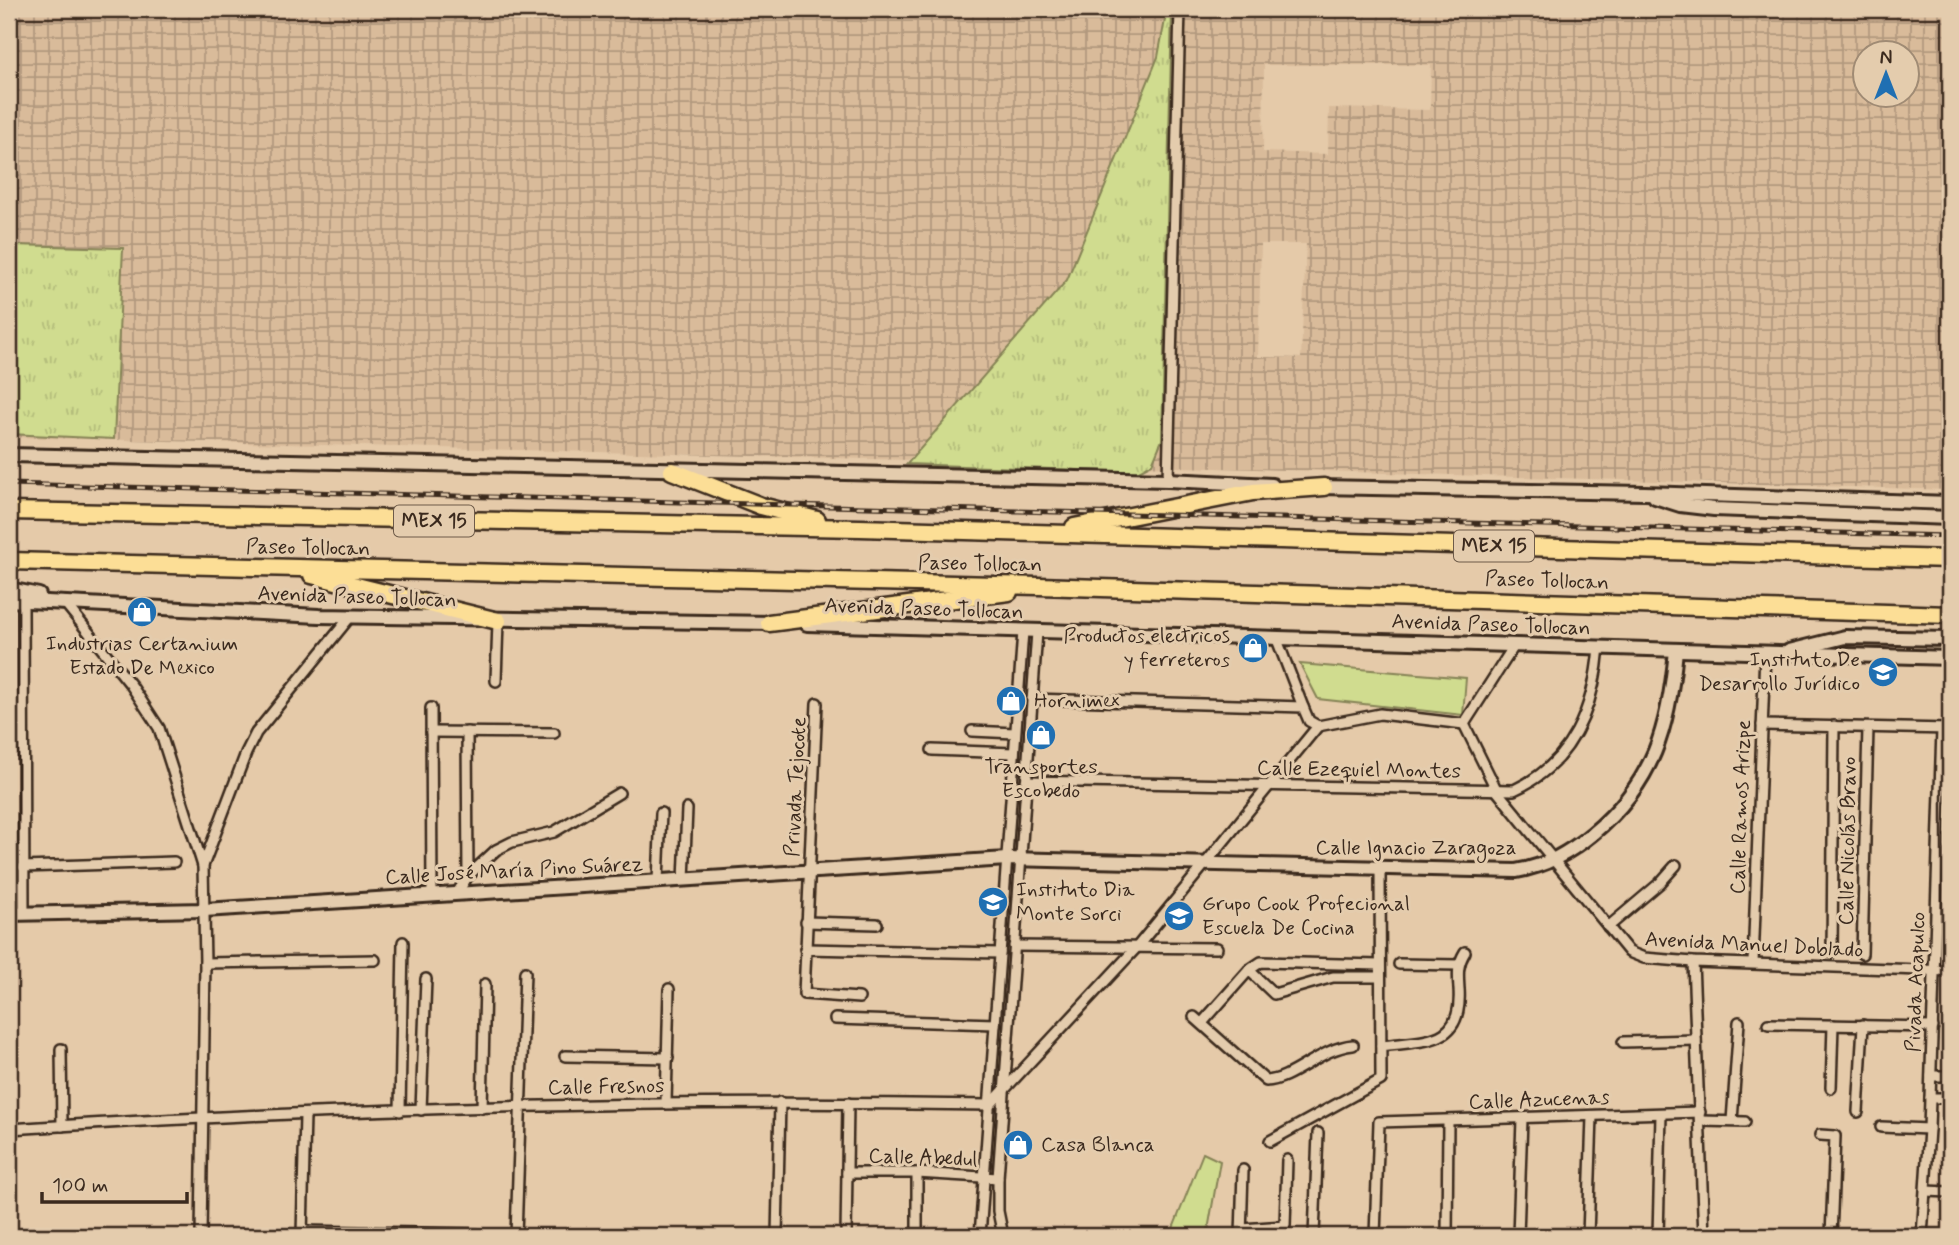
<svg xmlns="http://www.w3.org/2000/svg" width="1959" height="1245" font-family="Mynerve,sans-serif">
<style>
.industrial{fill:url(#industrial-grid);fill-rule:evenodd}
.grass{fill:url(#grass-tufts);stroke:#868356;stroke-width:2}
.park{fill:#d0dc8f;stroke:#868356;stroke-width:2}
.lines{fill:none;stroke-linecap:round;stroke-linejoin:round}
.street-casing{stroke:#3b2a1e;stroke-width:14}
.secondary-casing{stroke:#3b2a1e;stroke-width:18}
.highway-casing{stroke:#3b2a1e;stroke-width:21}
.street{stroke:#e4ccad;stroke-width:9}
.secondary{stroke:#e4ccad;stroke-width:12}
.highway{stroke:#fcde96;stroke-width:16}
.rail-casing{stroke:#3b2a1e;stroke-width:5}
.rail{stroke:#e4ccad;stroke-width:2.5;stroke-dasharray:8;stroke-linecap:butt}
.labels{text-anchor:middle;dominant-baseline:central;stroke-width:6;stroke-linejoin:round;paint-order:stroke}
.shield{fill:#e4ccad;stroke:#6e5b49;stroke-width:2}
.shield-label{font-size:19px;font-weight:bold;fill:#3b2a1e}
.street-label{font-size:21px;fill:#3b2a1e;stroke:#e4ccad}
.poi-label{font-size:21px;fill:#3b2a1e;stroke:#e4ccad;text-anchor:start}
</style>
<defs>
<pattern id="industrial-grid" width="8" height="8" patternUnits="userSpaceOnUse" patternTransform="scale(1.75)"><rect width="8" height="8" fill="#d9bb9a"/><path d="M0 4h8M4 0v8" fill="none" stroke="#b1987d"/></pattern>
<pattern id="grass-tufts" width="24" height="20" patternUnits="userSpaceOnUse" patternTransform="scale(1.75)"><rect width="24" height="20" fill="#d0dc8f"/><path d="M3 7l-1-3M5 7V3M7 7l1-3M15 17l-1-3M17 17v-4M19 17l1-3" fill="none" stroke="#b4bd7b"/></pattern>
</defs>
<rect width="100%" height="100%" fill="#e5caa9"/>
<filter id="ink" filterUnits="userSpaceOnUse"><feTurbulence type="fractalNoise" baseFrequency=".0143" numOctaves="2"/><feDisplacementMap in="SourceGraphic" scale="14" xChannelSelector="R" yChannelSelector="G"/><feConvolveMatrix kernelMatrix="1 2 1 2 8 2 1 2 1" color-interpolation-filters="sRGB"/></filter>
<g filter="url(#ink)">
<path class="industrial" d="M9,9H1950V490L1256,469L9,437ZM1864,52H1906V94H1864ZM1264,65H1431L1430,110L1329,108L1328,154L1263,152ZM1261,244H1306L1301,358L1258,357Z"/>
<g class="grass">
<path d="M1167,9H1172L1162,440L1152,464L1137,472L907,464L1067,280L1158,57Z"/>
<path d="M9,177H13V245L123,248L114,439L9,434Z"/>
</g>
<g class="park">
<path d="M1300,664L1466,678L1463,715L1318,699Z"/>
<path d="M1203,1153L1220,1161L1207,1236H1170Z"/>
</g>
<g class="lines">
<g class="street-casing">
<g id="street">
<path d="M1168,480L1180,9"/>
<path d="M23,601L24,914"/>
<path d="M65,603L131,685L159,728L203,866"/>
<path d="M1276,637L1303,707"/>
<path d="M496,681L498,621"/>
<path d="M1032,699L1303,707L1309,721L1318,726L1380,714L1464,724"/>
<path d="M817,703L804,994L859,998"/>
<path d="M431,708L432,895"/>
<path d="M1464,724L1497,791L1629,952L1644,958L1693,962L1950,971"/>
<path d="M1464,724L1514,646"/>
<path d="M1762,725L1950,729"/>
<path d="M972,731L1015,733"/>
<path d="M431,732L554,733"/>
<path d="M467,732L468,876"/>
<path d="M932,750L1014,753"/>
<path d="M1026,781L1514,790C1573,763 1594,708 1599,647"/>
<path d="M23,867L174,862"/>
<path d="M684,880L687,809"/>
<path d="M658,881L661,813"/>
<path d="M457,893L468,876L496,850L512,842L554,832L619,793"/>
<path d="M806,922L877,924"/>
<path d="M1608,927L1660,883L1676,865"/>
<path d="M1014,946L1217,948"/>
<path d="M805,949L1000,953"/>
<path d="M1832,952L1834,726"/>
<path d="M1862,954L1868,728"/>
<path d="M1693,962L1704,1236"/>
<path d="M205,963L375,960"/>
<path d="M1753,963L1765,653"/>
<path d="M1399,964L1458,965"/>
<path d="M1249,970L1274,994L1333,977H1379"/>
<path d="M1194,1017L1266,1081C1293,1080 1320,1048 1353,1045"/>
<path d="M835,1019L995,1024"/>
<path d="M1202,1023L1249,970L1261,962L1379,965"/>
<path d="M1768,1024L1933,1027"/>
<path d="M1623,1042L1696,1040"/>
<path d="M1381,1046C1425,1040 1463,1046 1459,989C1458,974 1457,965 1465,952"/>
<path d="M61,1049L62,1126"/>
<path d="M565,1056L668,1058"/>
<path d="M1931,1076H1950"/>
<path d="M1831,1088L1833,1025"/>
<path d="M1930,1098H1950"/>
<path d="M666,1103L669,989"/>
<path d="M482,1108L485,984"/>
<path d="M421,1110L426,979"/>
<path d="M400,1111L403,942"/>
<path d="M1858,1112L1863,1025"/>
<path d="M1701,1121L1745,1122"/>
<path d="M1732,1121L1739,1022"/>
<path d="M1881,1127L1929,1129"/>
<path d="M9,1129C335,1108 663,1099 990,1105L1137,947L1318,726"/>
<path d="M1820,1135L1835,1136L1831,1236"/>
<path d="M1270,1141L1381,1080L1380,869"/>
<path d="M847,1173H917L998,1178"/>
<path d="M1926,1191L1950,1192"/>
<path d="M1242,1229L1285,1226L1287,1160"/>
<path d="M302,1231L476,1234"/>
<path d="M302,1235L305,1115"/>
<path d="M201,1236L205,963L203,866L246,753L256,733L350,617"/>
<path d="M516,1236L525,972"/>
<path d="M777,1236L780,1102"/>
<path d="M846,1236L848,1103"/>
<path d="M917,1236V1173"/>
<path d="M980,1236L1023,631"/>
<path d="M1003,1236L998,1211V1178L1037,632"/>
<path d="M1241,1236L1243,1170"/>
<path d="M1314,1236L1318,1133"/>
<path d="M1375,1236L1379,1122L1700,1112"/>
<path d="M1447,1236L1448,1121"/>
<path d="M1518,1236L1522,1119"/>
<path d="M1588,1236L1592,1116"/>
<path d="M1658,1236L1661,1114"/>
<path d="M1922,1236L1929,1129L1942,729"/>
</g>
</g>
<g class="secondary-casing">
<g id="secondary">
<path d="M9,455L1168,480L1272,485"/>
<path d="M1318,487L1645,493L1950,503"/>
<path d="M1655,497L1680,505L1714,509L1950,518"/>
<path d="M9,589L39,595"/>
<path d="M9,600L319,616L778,623"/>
<path d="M807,624L1950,658"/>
<path d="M1789,651L1845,637L1950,639"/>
<path d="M9,914L204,910L1007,859L1516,871C1546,866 1569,853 1592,834C1654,783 1669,727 1676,650"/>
</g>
</g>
<g class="highway-casing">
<g id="highway">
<path d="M672,471L761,506L817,520"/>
<path d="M9,511L860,528L1950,559"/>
<path d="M1074,527L1253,492L1324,487"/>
<path d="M9,561L1039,586L1950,615"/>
<path d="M312,575L498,621"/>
<path d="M769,623L1009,592"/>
</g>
</g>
<use href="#street" class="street"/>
<use href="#secondary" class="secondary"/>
<use href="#highway" class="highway"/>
<g class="rail-casing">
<path id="rail" d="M9,484L1950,536"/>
</g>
<use href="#rail" class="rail"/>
</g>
</g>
<defs>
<g id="shop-disc" transform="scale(1.575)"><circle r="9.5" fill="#1f6fb2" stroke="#e4ccad"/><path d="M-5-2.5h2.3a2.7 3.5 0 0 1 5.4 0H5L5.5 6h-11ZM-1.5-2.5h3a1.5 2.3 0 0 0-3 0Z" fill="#fff"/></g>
<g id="university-disc" transform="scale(1.575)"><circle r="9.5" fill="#1f6fb2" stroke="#e4ccad"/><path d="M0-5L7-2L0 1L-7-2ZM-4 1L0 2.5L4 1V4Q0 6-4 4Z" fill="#fff"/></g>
<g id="school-disc" transform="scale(1.575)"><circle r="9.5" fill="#1f6fb2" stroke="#e4ccad"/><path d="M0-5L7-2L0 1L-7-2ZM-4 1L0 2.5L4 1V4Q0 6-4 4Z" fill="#fff"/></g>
</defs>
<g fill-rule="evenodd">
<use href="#shop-disc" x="142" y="612"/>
<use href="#shop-disc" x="1253" y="648"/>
<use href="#university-disc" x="1883" y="672"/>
<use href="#shop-disc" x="1011" y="701"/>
<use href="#shop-disc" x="1041" y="735"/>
<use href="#school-disc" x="993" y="902"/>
<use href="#university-disc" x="1179" y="916"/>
<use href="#shop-disc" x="1018" y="1145"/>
</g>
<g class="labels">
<g class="shield">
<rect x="394" y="505.5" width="80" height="31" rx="5"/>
<rect x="1454" y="530.5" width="80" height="31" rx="5"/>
</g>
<g class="shield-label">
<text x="434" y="521">MEX 15</text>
<text x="1494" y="546">MEX 15</text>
</g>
<g class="street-label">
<text transform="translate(308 548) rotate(1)">Paseo Tollocan</text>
<text transform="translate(980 564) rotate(1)">Paseo Tollocan</text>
<text transform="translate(1547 581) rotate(2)">Paseo Tollocan</text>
<text transform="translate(357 597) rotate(2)">Avenida Paseo Tollocan</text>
<text transform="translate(924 609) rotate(2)">Avenida Paseo Tollocan</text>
<text transform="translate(1491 625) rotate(2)">Avenida Paseo Tollocan</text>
<text transform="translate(1359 770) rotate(1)">Calle Ezequiel Montes</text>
<text transform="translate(796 787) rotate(-87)">Privada Tejocote</text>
<text transform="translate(1741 807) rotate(-88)">Calle Ramos Arizpe</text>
<text transform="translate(1848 841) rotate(-89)">Calle Nicolás Bravo</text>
<text x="1416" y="848">Calle Ignacio Zaragoza</text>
<text transform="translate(514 871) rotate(-3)">Calle José María Pino Suárez</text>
<text transform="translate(1754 945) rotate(3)">Avenida Manuel Doblado</text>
<text transform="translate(1916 982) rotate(-88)">Pivada Acapulco</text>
<text transform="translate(606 1087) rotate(-1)">Calle Fresnos</text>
<text transform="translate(1539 1100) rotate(-2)">Calle Azucenas</text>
<text transform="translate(923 1158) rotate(2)">Calle Abedul</text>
</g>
<g class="poi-label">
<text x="1230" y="636" text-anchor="end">Productos electricos<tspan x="1230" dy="24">y ferreteros</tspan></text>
<text x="142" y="644" text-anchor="middle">Industrias Certanium<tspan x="142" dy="24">Estado De Mexico</tspan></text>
<text x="1860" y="660" text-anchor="end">Instituto De<tspan x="1860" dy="24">Desarrollo Jurídico</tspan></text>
<text x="1034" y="701">Hornimex</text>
<text x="1041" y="767" text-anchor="middle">Transportes<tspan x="1041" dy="24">Escobedo</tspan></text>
<text x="1016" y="890">Instituto Dia<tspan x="1016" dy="24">Monte Sorci</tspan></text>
<text x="1202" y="904">Grupo Cook Profecional<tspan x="1202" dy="24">Escuela De Cocina</tspan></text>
<text x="1041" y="1145">Casa Blanca</text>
</g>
</g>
<rect width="1959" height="1245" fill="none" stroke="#e4ccad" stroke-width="35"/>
<rect x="18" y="18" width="1924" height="1210" fill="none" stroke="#3b2a1e" stroke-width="2.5" filter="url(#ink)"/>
<g transform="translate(1886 74)"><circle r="33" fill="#e4ccad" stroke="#a08b74" stroke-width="2"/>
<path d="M0-5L12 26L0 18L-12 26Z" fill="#1f6fb2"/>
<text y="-10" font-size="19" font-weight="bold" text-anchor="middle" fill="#3b2a1e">N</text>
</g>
<path d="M42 1192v10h145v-10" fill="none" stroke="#3b2a1e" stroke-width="3.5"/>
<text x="52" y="1192" font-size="21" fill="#3b2a1e" stroke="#e4ccad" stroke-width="5" paint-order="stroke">100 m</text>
</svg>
